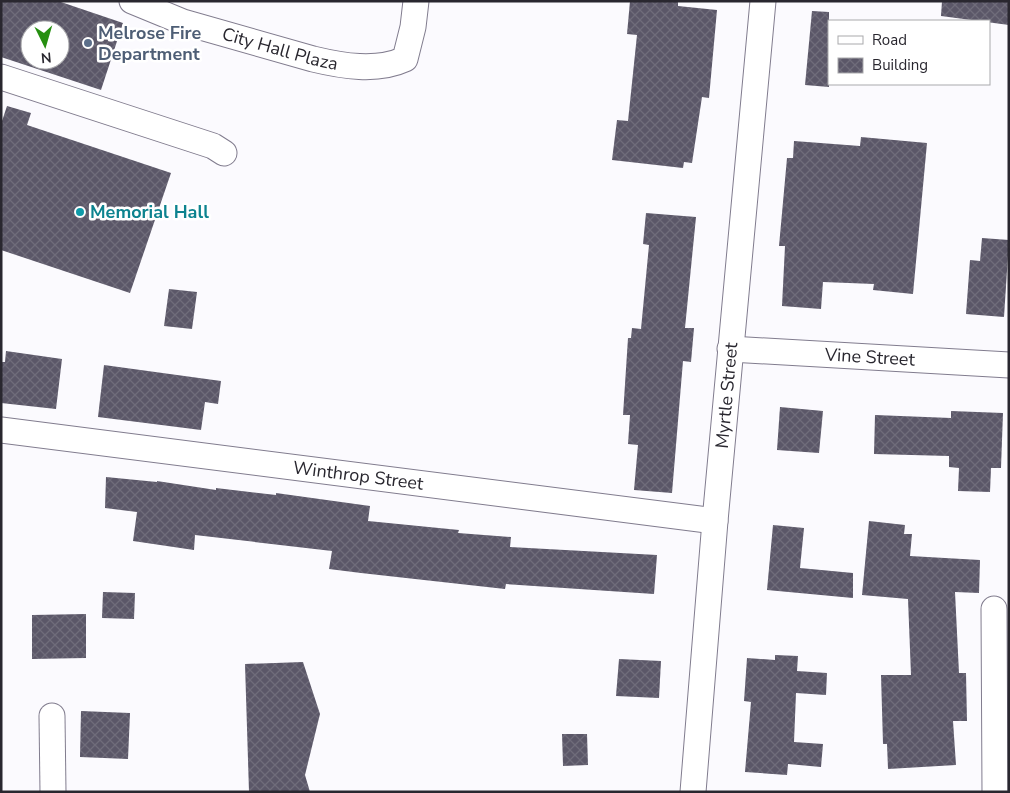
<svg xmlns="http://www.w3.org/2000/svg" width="1010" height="793" font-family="'Nunito Sans',sans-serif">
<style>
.building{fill:url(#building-cross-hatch);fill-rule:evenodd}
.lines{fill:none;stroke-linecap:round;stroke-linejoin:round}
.street-casing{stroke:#817c8e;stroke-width:27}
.street{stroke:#fff;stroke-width:25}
.service-dot{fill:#5c6f8a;stroke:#fff;stroke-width:2}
.culture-dot{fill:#0f9aa8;stroke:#fff;stroke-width:2}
.labels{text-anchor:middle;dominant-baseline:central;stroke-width:5;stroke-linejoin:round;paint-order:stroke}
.service-label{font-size:18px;font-weight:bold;fill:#4e5e75;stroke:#fff;text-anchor:start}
.street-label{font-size:18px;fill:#29272f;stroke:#fff}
.culture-label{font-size:18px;font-weight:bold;fill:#0d838f;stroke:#fff;text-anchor:start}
</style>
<defs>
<pattern id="building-cross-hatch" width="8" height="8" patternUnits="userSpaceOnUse" patternTransform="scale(1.25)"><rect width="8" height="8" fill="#5b5768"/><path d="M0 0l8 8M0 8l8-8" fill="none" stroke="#6f6c7a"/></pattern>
</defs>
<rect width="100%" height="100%" fill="#fbfafe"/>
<g class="building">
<path d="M1,1H58L123,23L101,90L1,57ZM30,30H60V60H30Z"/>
<path d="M630,1H678V6L717,10L709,98L702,97L692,163L684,162L683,168L612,160L617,120L628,121L637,35L627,34Z"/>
<path d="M942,1H1009V25L941,16Z"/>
<path d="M812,11L829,12V87L805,85Z"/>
<path d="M7,106L31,113L27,125L171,173L130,293L1,250V124Z"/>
<path d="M861,137L927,143L913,294L873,290L874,284L823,282L821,309L782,306L785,246H779L787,158H793L794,141L860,146Z"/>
<path d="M646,213L696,217L685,328H694L691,362L683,361L672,493L634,490L638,445L628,444L630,415H623L628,338H631L632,328L641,329L649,245L643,244Z"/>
<path d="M982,238L1009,240L1004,317L966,314L970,260L980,261Z"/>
<path d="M169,289L197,292L192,329L164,326Z"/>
<path d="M6,351L62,359L56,409L1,403V362H5Z"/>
<path d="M104,365L221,381L218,404L205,402L201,430L98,417Z"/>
<path d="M780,407L823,411L819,453L777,450Z"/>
<path d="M951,411L1003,413L1001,468H991L990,492L958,491L959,468L949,467V456L874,454L875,415L951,418Z"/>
<path d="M106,477L157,482V481L216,490V488L276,495V493L370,506L368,521L459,530L458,533L511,537L510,547L657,555L654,594L506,584L505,589L361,573L329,569L332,551L195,535L194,550L133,541L137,512L105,508Z"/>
<path d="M869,521L905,525L904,534H912L910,556L980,560L979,593L955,592L959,673H966L967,721H953L956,765L888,769L887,744H883L881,675H911L908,599L862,595Z"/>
<path d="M773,525L804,528L800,568L853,573V598L767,590Z"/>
<path d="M103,592L135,593L134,619L102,618Z"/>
<path d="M86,614V658L32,659V615Z"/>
<path d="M775,655L798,656L797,671L827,673L826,695L796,693L794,742L823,744L821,767L788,764L787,775L745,772L751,702L744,701L747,658L775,660Z"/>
<path d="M619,659L661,661L659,698L616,696Z"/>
<path d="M303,662L320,714L305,775L310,792H249L245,664Z"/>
<path d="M81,711L130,713L128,759L80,757Z"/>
<path d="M562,734H587L588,765L563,766Z"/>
</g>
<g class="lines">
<g class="street-casing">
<g id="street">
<path id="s1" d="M132,1L183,22L313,59C342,66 377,72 405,59L413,27L416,1"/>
<path d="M1,77L213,146L224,153"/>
<path id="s2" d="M730,349L1009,365"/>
<path id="s3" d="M1,430L715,521"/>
<path d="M994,609L995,792"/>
<path d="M52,716L53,792"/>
<path id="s4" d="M693,792L715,521L763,1"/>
</g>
</g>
<use href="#street" class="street"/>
</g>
<circle class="service-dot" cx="88" cy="43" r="5"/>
<circle class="culture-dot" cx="80" cy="212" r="5"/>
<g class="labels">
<g class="service-label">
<text x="98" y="33">Melrose Fire<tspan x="98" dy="21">Department</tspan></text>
</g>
<g class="street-label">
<text stroke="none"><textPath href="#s1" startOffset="156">City Hall Plaza</textPath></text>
<text stroke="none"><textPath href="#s2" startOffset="140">Vine Street</textPath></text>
<text stroke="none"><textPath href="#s4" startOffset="398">Myrtle Street</textPath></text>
<text stroke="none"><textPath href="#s3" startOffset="360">Winthrop Street</textPath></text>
</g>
<g class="culture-label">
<text x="90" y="212">Memorial Hall</text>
</g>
</g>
<rect width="1010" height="793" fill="none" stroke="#29272f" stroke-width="5"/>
<rect x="828" y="20" width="162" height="65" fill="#ffffff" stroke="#a9a9ac"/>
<rect x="838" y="36" width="25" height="8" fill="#ffffff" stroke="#a9a9ac"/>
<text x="872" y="45" font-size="15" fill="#29272f">Road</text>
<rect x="838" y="58" width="25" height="15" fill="url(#building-cross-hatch)" stroke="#a9a9ac"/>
<text x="872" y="70" font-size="15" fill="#29272f">Building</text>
<g transform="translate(45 45) rotate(175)"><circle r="24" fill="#ffffff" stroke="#a9a9ac"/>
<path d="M0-4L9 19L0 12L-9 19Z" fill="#268f10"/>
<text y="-8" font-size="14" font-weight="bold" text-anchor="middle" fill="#29272f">N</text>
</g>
</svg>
